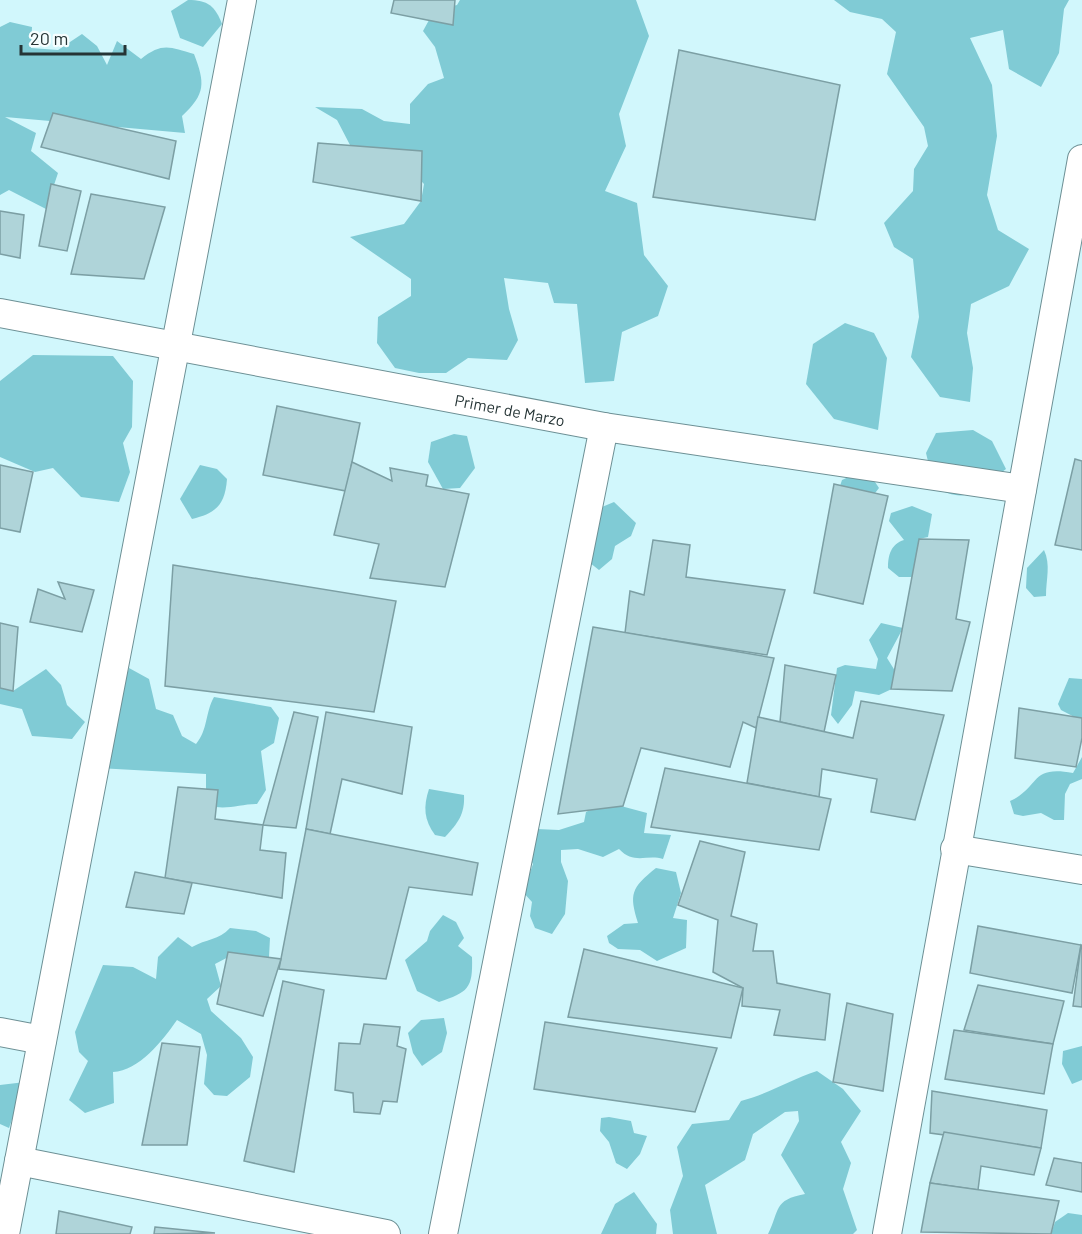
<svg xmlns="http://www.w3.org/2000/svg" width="1082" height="1234" font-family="Barlow,sans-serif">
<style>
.green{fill:#80cbd5}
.building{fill:#afd4d9;stroke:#7c9fa4;stroke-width:1.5}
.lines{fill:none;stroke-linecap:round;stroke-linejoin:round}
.minor-casing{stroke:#6d9095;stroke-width:30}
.minor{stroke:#fff;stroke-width:28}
.labels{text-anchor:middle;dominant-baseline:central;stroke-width:5;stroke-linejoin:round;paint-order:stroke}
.street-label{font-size:16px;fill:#253435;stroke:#f6feff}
</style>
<rect width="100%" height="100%" fill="#d1f7fc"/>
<g class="green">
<path d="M188,0C208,0 215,6 222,24L203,47L180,38L171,11Z"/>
<path d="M460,0H636L649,36L619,114L626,146L605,191L637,203L644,255L668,286L658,316L622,332L614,381L585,383L577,304L554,303L548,283L504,278L509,309L518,340L507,360L468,358L446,373H419L395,368L377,343L378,317L411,296V279L350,237L404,224L421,201L424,184L398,157H370L350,145L337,120L315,107L362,109L384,121L410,124V104L428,84L444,78L435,47L423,31L434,11L457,5Z"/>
<path d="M834,0H1069L1064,9L1059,53L1041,87L1009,69L1003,30L970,38L992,85L997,136L987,195L998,230L1029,249L1009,286L971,304L967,333L973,368L970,402L940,397L911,357L919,317L913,259L894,247L884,223L913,191L914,169L928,146L924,127L887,74L896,32L882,19L850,12Z"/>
<path d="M10,22L32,27L31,48L58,50L82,34L97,46L107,65L117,41L141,59C162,42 170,47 194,54C205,83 206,94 182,116L185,133L5,117L36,133L31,151L58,173L46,209L9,190L0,195V27Z"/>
<path d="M845,323L874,333L887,358L878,430L834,419L806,384L813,344Z"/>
<path d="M33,355L113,356L133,381L132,427L123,443L130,472L119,502L81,497L53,468L35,472L0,457V381Z"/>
<path d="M973,430L992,441L1006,469C979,489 967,507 934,486L926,453L936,433Z"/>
<path d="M454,434L467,436L475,468L460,488L443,489L428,462L431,442Z"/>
<path d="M200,465L217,469L227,479C225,504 217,513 192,519L180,499Z"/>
<path d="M855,474L873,479L879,488L868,502L838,492L842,480Z"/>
<path d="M614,502L636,523L631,536L615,546L612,559L599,570L585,559L602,507Z"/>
<path d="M912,506L932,514L928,537L919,539L925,556L914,577H899L888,568C888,555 891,544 904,540L889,521L891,513Z"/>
<path d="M1044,550C1051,565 1046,579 1046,596L1034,597L1026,588L1027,568Z"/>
<path d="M881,623L903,628L887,658L897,674L896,687L879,695L855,691L852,705L838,724L831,715L837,668L845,665L876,669L878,659L869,640Z"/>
<path d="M129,668L149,679L156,709L173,715L182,736L196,744C208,730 205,713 214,697L271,707L279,718L274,743L261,751L266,790L257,804C243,804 229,809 216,807L206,793V774L98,768Z"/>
<path d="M46,669L61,685L67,705L85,722L72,739L32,736L22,709L0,704V688L13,691Z"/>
<path d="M1069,678L1082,679V721L1061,710L1058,704Z"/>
<path d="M1082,757V779L1070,784L1065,794L1064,820H1054L1041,813L1023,816L1014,814L1010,801C1041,787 1029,765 1073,773Z"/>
<path d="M429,789L464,795C465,814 458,823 445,837L435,835C424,820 423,807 429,789Z"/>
<path d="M606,802L647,813L644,833L671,835L663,859C647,854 634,865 619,849L603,857L578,849L561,850V862L568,881L565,914L552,934L535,928L530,916L532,902L523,892L533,864L527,853L537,829L559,830L584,822L586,812Z"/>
<path d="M656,868L676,872L681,893L673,918L687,920L686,948L657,961L640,950L618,949L609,943L607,936L624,924L638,923C629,894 631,888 656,868Z"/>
<path d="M443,915L456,922L464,938L458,946L472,957C473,989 468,992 439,1002L417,991L405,960L427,941L430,931Z"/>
<path d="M230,928L256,931L270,938L269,957L252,963L236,953L215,964L221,986L207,999L211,1011L241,1038L253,1057L250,1077L227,1096L214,1095L204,1084L207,1055L201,1034L177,1020C163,1040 139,1071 113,1072L114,1103L85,1113L69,1100L88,1061L79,1052L75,1032L103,965L133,967L156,979L158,957L178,937L192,947C206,939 219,940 230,928Z"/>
<path d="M444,1018L447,1033L442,1052L422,1066L413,1053L408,1033L421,1020Z"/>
<path d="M1082,1046V1080L1072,1084L1062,1064L1063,1051Z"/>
<path d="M817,1071L843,1089L861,1111L841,1142L851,1163L843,1189L857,1230L853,1234H768C780,1210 773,1200 805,1194L781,1155L799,1121L798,1111L785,1112L753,1134L745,1160L705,1185L717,1234H673L670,1210L683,1176L677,1147L692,1124L729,1120L741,1101C768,1094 790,1080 817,1071Z"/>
<path d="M25,1082L9,1128L0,1124V1085Z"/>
<path d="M609,1117L631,1121L634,1133L647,1136L640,1154L627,1169L616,1163L609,1142L600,1131L601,1118Z"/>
<path d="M634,1192L657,1224L656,1234H601L615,1204Z"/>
<path d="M1068,1213L1082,1215V1234H1051L1055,1222Z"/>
</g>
<g class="building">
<path d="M394,0H455L453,25L391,13Z"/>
<path d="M679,50L840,85L815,220L653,197Z"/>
<path d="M53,113L176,141L169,179L41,147Z"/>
<path d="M318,143L422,151L421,201L313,182Z"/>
<path d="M51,184L81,191L67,251L39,246Z"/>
<path d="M91,194L165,207L144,279L71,274Z"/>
<path d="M0,211L24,215L20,258L0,254Z"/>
<path d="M277,406L360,423L346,491L263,475Z"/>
<path d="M1075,459L1082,461V550L1055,545Z"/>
<path d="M352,462L392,481L390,468L428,475L426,486L469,494L445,587L370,578L379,544L334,535Z"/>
<path d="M0,465L33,472L20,532L0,528Z"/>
<path d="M834,484L888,496L863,604L814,593Z"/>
<path d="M919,539L969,540L956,619L970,622L952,691L891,689Z"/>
<path d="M653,540L690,545L686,577L785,590L767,655L625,633L630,591L644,595Z"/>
<path d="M173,565L396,601L374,712L165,686Z"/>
<path d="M58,582L94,590L82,632L30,622L38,589L65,599Z"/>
<path d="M0,623L18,627L13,691L0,688Z"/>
<path d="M593,627L774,658L756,728L743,722L730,767L641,748L623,806L558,814Z"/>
<path d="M785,665L836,675L824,732L780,722Z"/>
<path d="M861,701L944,715L915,820L871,812L877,779L822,769L819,797L747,783L758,717L853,738Z"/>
<path d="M1019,708L1082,718V738L1076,767L1015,758Z"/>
<path d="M294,712L318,717L296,828L263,825Z"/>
<path d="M326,712L412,727L402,794L342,779L330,834L306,829Z"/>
<path d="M665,768L831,799L819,850L651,827Z"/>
<path d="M178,787L218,790L215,819L263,825L260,850L286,853L282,898L165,878Z"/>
<path d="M306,829L478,863L472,895L409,887L386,979L279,969Z"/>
<path d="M700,841L745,852L731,916L757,924L753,951H773L777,983L830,994L825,1040L774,1035L780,1010L742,1006L743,988L713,972L718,920L678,905Z"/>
<path d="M135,872L192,883L184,914L126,907Z"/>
<path d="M978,926L1081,945L1072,993L970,973Z"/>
<path d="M1081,945L1082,946V1007L1073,1006Z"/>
<path d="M584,949L743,988L731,1038L568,1017Z"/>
<path d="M228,952L281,959L263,1016L217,1004Z"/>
<path d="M283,981L324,990L294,1172L244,1161Z"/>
<path d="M978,985L1064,1001L1053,1044L964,1030Z"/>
<path d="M847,1003L893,1014L883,1091L833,1082Z"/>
<path d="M545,1022L717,1048L695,1112L534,1089Z"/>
<path d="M364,1024L400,1027L397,1046L406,1049L397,1102L383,1101L380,1114L354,1112L353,1093L335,1090L339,1043L360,1044Z"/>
<path d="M954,1030L1053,1044L1044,1094L945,1079Z"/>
<path d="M162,1043L200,1047L187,1145H142Z"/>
<path d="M932,1091L1047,1110L1041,1148L930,1133Z"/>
<path d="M944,1132L1041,1148L1034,1175L981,1166L978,1190L930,1183Z"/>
<path d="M1054,1158L1082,1163V1192L1046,1185Z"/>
<path d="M930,1183L1059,1201L1051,1234L921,1232Z"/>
<path d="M59,1211L132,1227L130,1234H56Z"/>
<path d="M155,1227L215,1233L154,1234Z"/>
</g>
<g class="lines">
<g class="minor-casing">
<g id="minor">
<path id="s1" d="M0,313L604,427L1022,489"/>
<path d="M955,849L1082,870"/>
<path d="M0,1032L42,1040"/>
<path d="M19,1161L386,1234"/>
<path d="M5,1234L242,0"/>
<path d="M443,1234L604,427"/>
<path d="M887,1234L1082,159"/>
</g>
</g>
<use href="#minor" class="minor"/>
</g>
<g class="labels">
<g class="street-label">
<text stroke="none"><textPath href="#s1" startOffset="519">Primer de Marzo</textPath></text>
</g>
</g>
<path d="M21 45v9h104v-9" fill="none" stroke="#253435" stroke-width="3"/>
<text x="30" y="45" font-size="18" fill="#253435" stroke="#f6feff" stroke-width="4.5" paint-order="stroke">20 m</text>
</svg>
